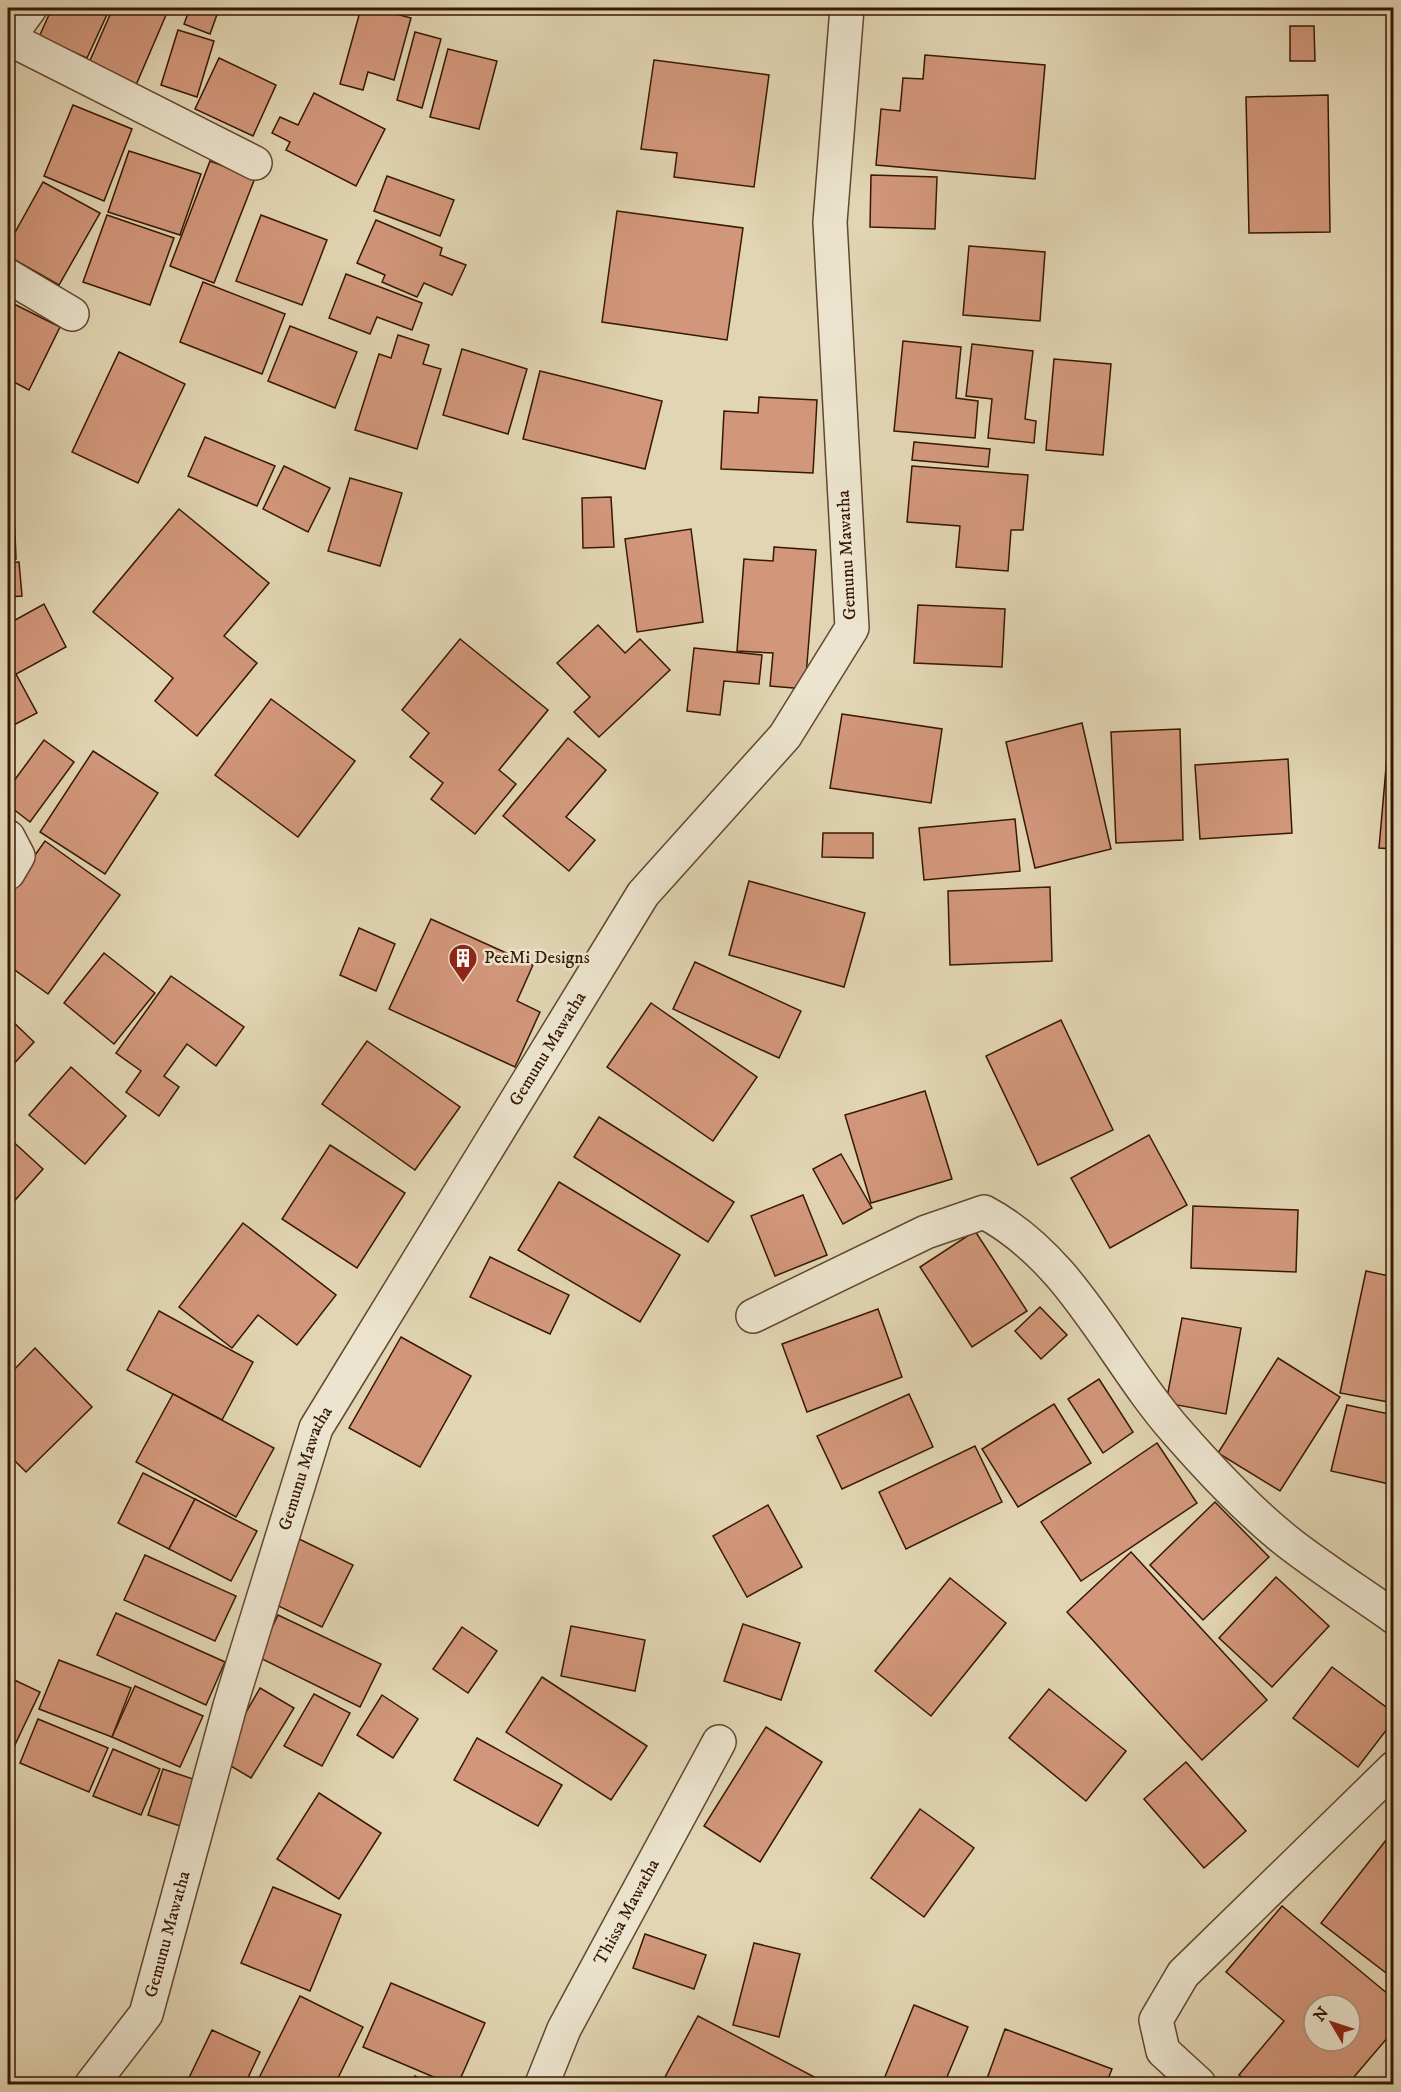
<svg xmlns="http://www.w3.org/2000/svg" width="1401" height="2092" font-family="'IM FELL DW Pica',serif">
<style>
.building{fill:#d2977b;stroke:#371803;stroke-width:1.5;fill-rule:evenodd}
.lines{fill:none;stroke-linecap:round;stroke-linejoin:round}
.minor-casing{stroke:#62472f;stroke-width:36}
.minor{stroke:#ece4ce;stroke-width:33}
.labels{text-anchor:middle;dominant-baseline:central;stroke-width:5;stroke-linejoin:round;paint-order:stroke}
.street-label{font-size:18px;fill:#371803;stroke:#ece4ce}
.poi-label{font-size:18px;fill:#371803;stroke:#ece4ce;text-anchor:start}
</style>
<rect width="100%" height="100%" fill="#e2d5b3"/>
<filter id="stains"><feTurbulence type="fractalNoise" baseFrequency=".00333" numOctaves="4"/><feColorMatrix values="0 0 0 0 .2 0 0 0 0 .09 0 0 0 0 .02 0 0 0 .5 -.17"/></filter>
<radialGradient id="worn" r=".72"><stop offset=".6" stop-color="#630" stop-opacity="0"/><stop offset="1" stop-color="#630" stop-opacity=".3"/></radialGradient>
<g class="building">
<path d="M52,8H110L87,58L39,37Z"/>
<path d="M113,8H169L136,85L88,65Z"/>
<path d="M190,8L219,9L210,34L184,24Z"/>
<path d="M361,8H374L411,18L394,80L368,72L363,90L340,84Z"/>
<path d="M1290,26H1314L1315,61H1290Z"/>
<path d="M178,30L214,41L197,97L161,85Z"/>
<path d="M415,32L441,39L422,108L397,100Z"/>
<path d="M448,49L497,61L479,129L430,117Z"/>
<path d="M925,55L1045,65L1035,179L876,165L881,109L900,111L903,78L923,79Z"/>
<path d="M219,58L276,85L253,136L195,109Z"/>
<path d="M654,60L769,75L754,187L674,177L677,153L641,149Z"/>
<path d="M314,93L385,129L356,186L286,150L290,142L272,133L280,117L298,125Z"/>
<path d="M1328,95L1330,232L1249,233L1246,97Z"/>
<path d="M73,105L132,129L104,201L44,176Z"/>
<path d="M8,122L14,125L8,138Z"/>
<path d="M129,151L201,174L180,235L108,212Z"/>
<path d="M210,161L255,178L214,283L170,266Z"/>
<path d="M871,175L937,177L935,229L870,227Z"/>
<path d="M387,176L454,200L440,236L374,211Z"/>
<path d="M43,182L100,213L59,285L8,256V245Z"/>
<path d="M617,211L743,228L727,340L602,322Z"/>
<path d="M107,215L174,238L150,305L83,282Z"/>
<path d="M261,215L327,240L302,305L236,281Z"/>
<path d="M376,220L442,248L440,255L466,265L452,295L424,283L417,297L382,282L385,275L357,263Z"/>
<path d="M969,246L1045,252L1040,321L963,315Z"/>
<path d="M346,274L422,303L412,330L377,317L370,334L329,318Z"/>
<path d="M203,282L285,314L262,374L180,342Z"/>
<path d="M8,301L60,327L29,390L8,379Z"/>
<path d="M290,326L357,352L335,408L268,381Z"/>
<path d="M398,335L429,345L423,364L441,369L417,449L355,430L379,354L391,358Z"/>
<path d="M903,341L961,347L956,398L978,401L975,438L894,431Z"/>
<path d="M972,344L1033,351L1025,419L1036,421L1034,443L988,438L992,399L966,396Z"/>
<path d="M462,349L527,369L508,434L443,415Z"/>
<path d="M119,352L185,384L138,483L72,452Z"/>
<path d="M1054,359L1111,364L1103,455L1046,450Z"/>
<path d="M540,371L662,401L645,469L523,439Z"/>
<path d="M759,397L817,400L813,473L721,469L724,411L758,413Z"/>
<path d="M205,437L275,466L257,506L188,476Z"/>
<path d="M914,442L990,449L988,467L912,460Z"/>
<path d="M284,466L330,488L308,532L263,509Z"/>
<path d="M912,466L1028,475L1023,530H1011L1008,571L956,567L960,526L907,522Z"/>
<path d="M350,478L402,493L380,566L328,551Z"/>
<path d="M611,497L614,547L583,548L582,498Z"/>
<path d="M8,506L14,509L16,559H8Z"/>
<path d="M179,509L269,583L224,636L257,663L197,736L155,701L173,678L93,612Z"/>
<path d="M691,529L703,622L637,632L625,539Z"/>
<path d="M774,547L816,550L805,689L770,686L773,653L737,651L744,559L773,561Z"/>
<path d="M19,562L22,596L8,597V563Z"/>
<path d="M44,604L66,647L16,674L37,713L8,728V624Z"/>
<path d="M918,605L1005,609L1002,667L914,663Z"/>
<path d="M598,625L625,653L640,639L670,670L599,737L574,712L590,697L557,663Z"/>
<path d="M460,639L548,710L499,770L516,784L475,834L431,799L443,783L410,757L429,733L402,710Z"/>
<path d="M694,648L762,655L759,684L724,681L720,715L687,711Z"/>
<path d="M271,699L355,761L298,837L215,775Z"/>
<path d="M842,714L942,729L931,803L830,788Z"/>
<path d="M1082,723L1111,849L1035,868L1006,742Z"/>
<path d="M1180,729L1183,840L1116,843L1111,732Z"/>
<path d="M568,738L606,770L566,817L595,840L569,871L503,816Z"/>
<path d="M44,740L74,762L30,822L8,805V789Z"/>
<path d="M1388,745H1394V849L1379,848Z"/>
<path d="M93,751L158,793L105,874L40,832Z"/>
<path d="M1288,759L1292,833L1200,839L1195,765Z"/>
<path d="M1015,819L1020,871L924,880L919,828Z"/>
<path d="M823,833H873V858L822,857Z"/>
<path d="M45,841L120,895L48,994L8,965V893Z"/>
<path d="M749,881L865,913L844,987L729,955Z"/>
<path d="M1050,887L1052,961L950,965L948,891Z"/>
<path d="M431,919L533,965L517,1001L540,1012L515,1067L389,1009Z"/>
<path d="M359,928L395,944L376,991L340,975Z"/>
<path d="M104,953L155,993L114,1044L64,1003Z"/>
<path d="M695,962L801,1011L779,1058L673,1009Z"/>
<path d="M171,976L244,1027L216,1066L187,1044L164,1076L179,1087L159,1116L126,1092L141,1071L116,1053Z"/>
<path d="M651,1003L757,1077L713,1141L607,1067Z"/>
<path d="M8,1017L34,1042L8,1070Z"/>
<path d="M1061,1020L1113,1130L1038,1165L986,1056Z"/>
<path d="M367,1041L460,1107L415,1170L322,1104Z"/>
<path d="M71,1067L126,1116L85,1164L29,1115Z"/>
<path d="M925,1091L952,1179L871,1203L845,1115Z"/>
<path d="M599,1117L734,1202L708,1242L574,1157Z"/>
<path d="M1149,1135L1187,1205L1110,1248L1071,1178Z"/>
<path d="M8,1137L43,1169L8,1208Z"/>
<path d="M330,1145L405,1193L357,1268L282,1219Z"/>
<path d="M841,1154L872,1208L843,1224L813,1169Z"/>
<path d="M559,1182L680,1255L640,1322L518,1250Z"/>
<path d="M803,1195L827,1255L775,1276L751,1216Z"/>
<path d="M1193,1206L1298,1210L1296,1272L1191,1268Z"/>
<path d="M243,1223L336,1295L297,1345L258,1315L232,1348L179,1307Z"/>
<path d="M975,1231L1027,1311L972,1347L920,1267Z"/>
<path d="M490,1257L569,1295L550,1334L470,1297Z"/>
<path d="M1366,1271L1394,1277V1403L1340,1393Z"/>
<path d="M1040,1307L1067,1335L1041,1359L1015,1331Z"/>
<path d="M878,1309L902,1377L807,1412L782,1344Z"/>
<path d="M159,1311L253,1362L222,1420L127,1370Z"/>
<path d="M1182,1318L1241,1328L1226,1414L1166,1403Z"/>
<path d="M401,1337L471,1376L420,1467L349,1428Z"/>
<path d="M35,1348L92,1407L26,1472L8,1454V1376Z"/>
<path d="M1278,1358L1340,1397L1280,1491L1218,1453Z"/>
<path d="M1099,1379L1133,1432L1103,1453L1068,1399Z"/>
<path d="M173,1394L274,1448L236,1517L136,1462Z"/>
<path d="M909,1394L933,1447L842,1489L817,1436Z"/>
<path d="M1054,1404L1091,1463L1018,1507L982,1449Z"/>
<path d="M1347,1405L1394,1415V1485L1331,1471Z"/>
<path d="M1157,1443L1197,1503L1081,1581L1041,1522Z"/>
<path d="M975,1446L1002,1502L906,1549L879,1492Z"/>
<path d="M143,1473L195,1499L169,1549L118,1523Z"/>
<path d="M195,1499L257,1531L231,1581L169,1549Z"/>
<path d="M1215,1502L1269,1557L1203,1620L1150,1565Z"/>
<path d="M768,1505L802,1567L747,1597L713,1536Z"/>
<path d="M297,1538L353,1565L322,1627L266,1600Z"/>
<path d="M1131,1552L1267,1700L1202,1760L1067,1612Z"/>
<path d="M145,1555L236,1596L215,1641L124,1600Z"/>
<path d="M1276,1577L1329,1626L1272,1687L1219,1638Z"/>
<path d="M950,1578L1006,1623L931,1716L875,1671Z"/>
<path d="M116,1613L225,1662L206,1705L97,1655Z"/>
<path d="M278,1615L381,1664L360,1707L258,1657Z"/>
<path d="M743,1624L800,1643L781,1700L724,1681Z"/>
<path d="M571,1626L645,1640L635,1691L561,1676Z"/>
<path d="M462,1627L497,1651L468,1693L433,1669Z"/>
<path d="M59,1660L131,1688L112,1737L39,1709Z"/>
<path d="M1332,1667L1394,1713V1720L1358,1767L1293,1718Z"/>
<path d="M8,1677L40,1692L12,1751L8,1749Z"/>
<path d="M542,1677L647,1746L611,1800L506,1732Z"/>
<path d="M135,1686L203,1716L180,1767L112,1737Z"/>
<path d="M260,1688L294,1708L251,1778L219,1759Z"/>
<path d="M1049,1689L1126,1751L1086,1801L1009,1738Z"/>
<path d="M314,1694L350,1713L322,1766L284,1746Z"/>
<path d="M382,1695L418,1719L393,1758L357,1735Z"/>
<path d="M38,1719L108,1748L89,1792L20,1763Z"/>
<path d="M766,1727L822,1762L760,1862L704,1826Z"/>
<path d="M477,1738L562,1785L538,1826L454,1780Z"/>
<path d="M113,1749L160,1769L141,1815L93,1796Z"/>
<path d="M1186,1762L1246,1831L1204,1868L1144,1799Z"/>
<path d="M163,1769L199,1781L183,1827L148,1815Z"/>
<path d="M319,1793L381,1833L339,1899L277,1859Z"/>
<path d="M920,1809L974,1848L924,1917L871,1878Z"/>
<path d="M1394,1830V1979L1321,1923Z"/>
<path d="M273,1887L341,1915L310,1991L241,1963Z"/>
<path d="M1282,1906L1394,1999V2030L1348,2084H1250L1239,2075L1284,2021L1226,1972ZM1314,2005H1350V2041H1314Z"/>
<path d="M645,1934L706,1955L694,1989L633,1968Z"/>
<path d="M754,1943L800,1954L779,2037L733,2025Z"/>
<path d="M391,1983L485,2023L458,2084H450L363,2047Z"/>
<path d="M300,1996L363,2027L335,2084H256Z"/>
<path d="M914,2005L968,2027L944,2084H882Z"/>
<path d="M698,2016L822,2081L820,2084H680L665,2077Z"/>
<path d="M1005,2029L1112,2069L1106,2084H985Z"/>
<path d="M212,2030L260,2052L245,2084H186Z"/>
<path d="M415,2076L429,2084H410Z"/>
</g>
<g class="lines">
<g class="minor-casing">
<g id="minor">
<path d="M8,38L255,163"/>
<path d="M8,38L30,8"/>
<path d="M8,276L72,314"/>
<path d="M8,837L18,856L8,873"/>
<path d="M753,1316L926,1232L984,1212C1073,1259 1113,1360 1177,1432C1212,1472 1251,1514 1293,1546C1326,1571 1360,1593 1394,1617"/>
<path id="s1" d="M92,2084L146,2014L230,1706L316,1428L643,894L785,736L852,628L830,222L847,8"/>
<path id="s2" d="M542,2084L564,2029L719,1742"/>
<path d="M1199,2084L1163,2051L1156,2020L1183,1974L1394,1768"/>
</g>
</g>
<use href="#minor" class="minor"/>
</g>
<defs>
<g id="building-pin" transform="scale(1.5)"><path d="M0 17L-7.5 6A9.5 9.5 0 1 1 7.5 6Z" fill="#8f2418" stroke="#ece4ce"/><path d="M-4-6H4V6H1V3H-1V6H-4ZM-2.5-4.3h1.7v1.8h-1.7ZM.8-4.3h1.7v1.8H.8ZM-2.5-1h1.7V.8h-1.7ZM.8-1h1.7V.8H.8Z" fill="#fff"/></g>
</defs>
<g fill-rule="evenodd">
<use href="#building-pin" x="463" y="958"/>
</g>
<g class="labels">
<g class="street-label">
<text transform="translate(847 555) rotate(-93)">Gemunu Mawatha</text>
<text stroke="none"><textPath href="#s1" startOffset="1143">Gemunu Mawatha</textPath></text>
<text stroke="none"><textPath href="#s1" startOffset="657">Gemunu Mawatha</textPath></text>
<text stroke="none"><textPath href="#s2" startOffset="192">Thissa Mawatha</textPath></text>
<text stroke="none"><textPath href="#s1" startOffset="171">Gemunu Mawatha</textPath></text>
</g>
<g class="poi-label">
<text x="484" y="958">PeeMi Designs</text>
</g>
</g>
<rect width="1401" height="2092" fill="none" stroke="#e2d5b3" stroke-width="30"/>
<rect x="9" y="9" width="1383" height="2074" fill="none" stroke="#371803" stroke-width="3"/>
<rect x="15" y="15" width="1371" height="2062" fill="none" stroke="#371803" stroke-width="1.5"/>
<g transform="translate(1332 2023) rotate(309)"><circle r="28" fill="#ece4ce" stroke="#a4927d" stroke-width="1.5"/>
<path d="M0-4.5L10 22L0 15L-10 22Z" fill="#8f2418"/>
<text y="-9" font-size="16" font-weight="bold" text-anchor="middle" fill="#371803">N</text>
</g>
<rect width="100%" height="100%" filter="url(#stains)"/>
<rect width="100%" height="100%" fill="url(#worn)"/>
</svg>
